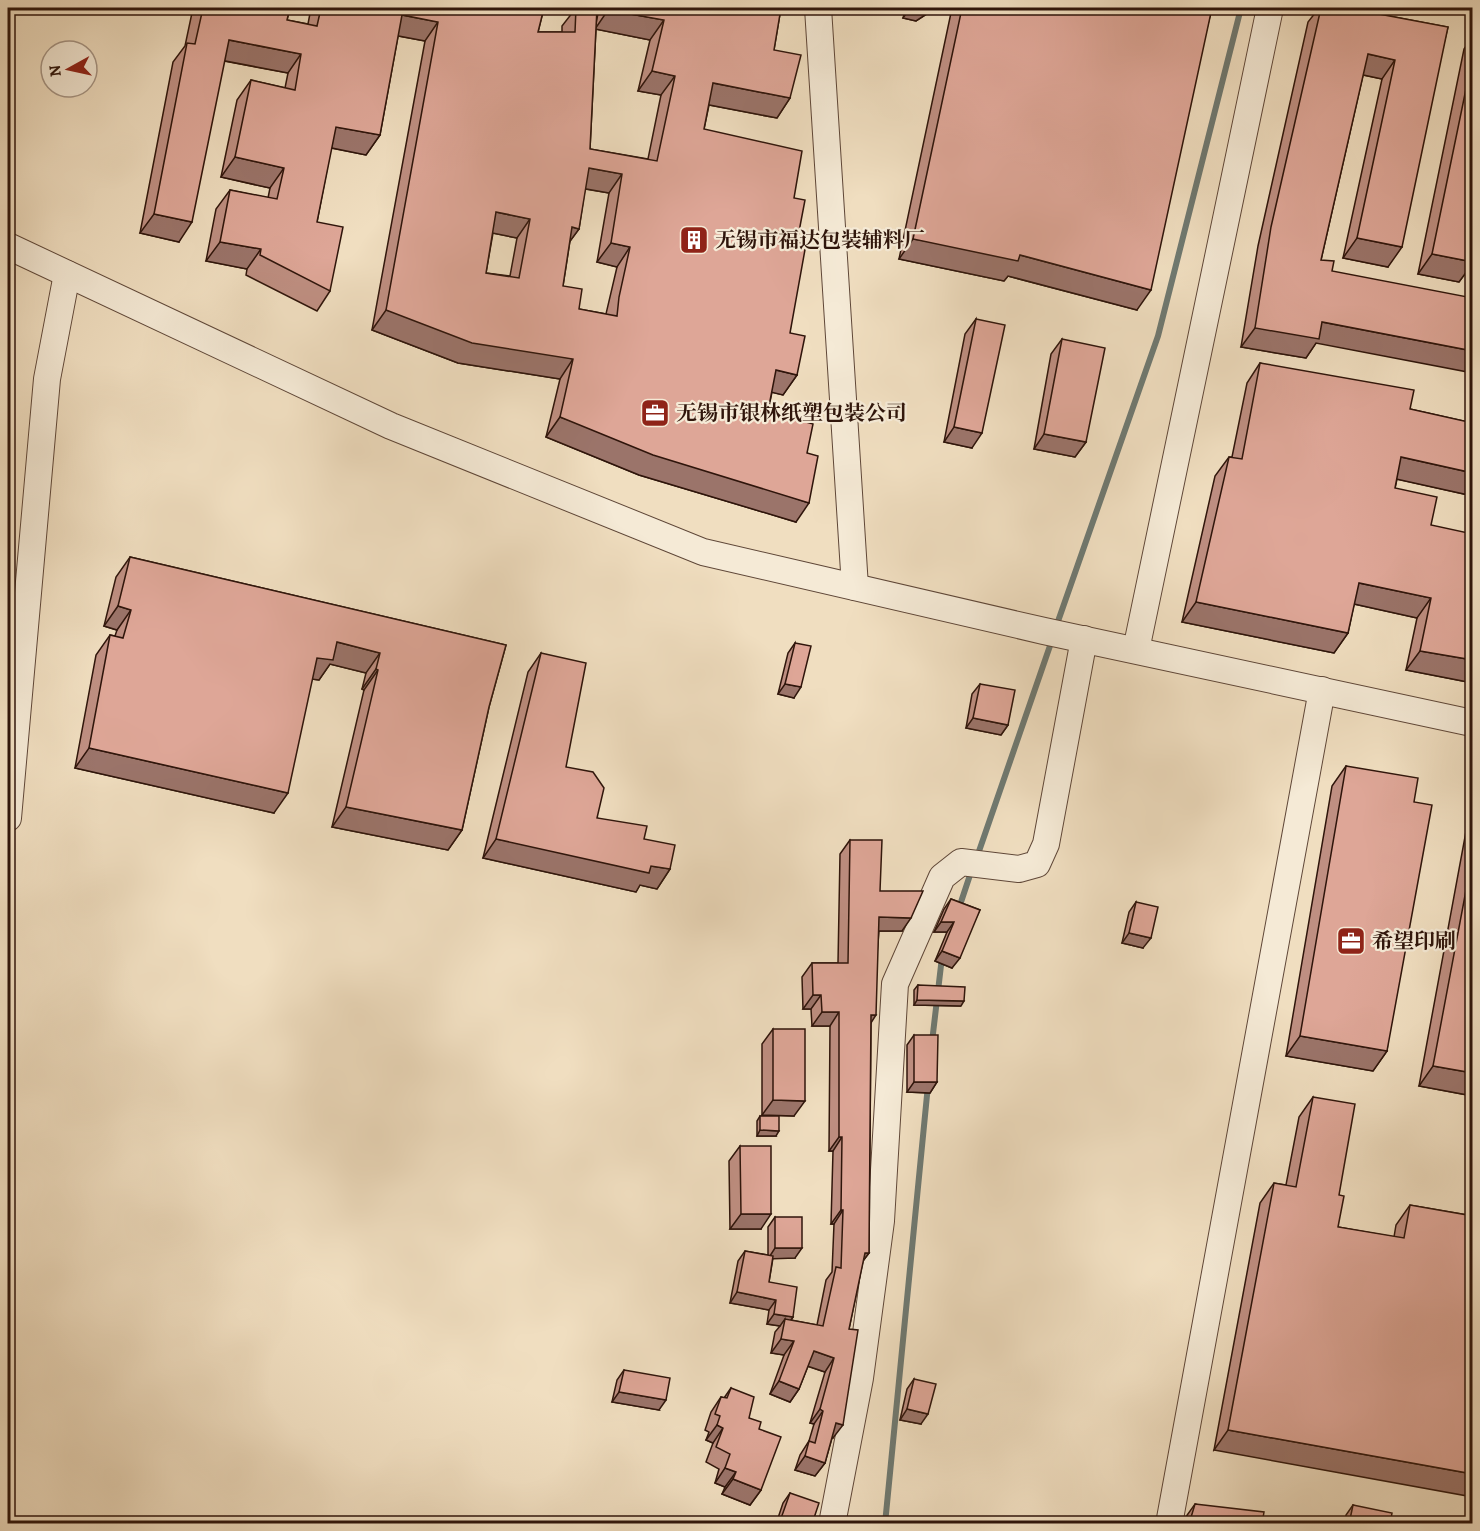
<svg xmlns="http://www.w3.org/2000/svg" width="1480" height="1531" font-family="Alegreya,'Noto Serif SC',serif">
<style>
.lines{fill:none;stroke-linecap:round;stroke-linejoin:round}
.stream{stroke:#6f7971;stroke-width:6}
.minor-casing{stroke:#5f4738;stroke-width:28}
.minor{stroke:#f5ead6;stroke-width:26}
.wall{fill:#bf8f82;stroke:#2f150b;stroke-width:1.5;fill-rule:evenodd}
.shaded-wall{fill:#9b746a;stroke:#2f150b;stroke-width:1.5}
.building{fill:#dea697;stroke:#2f150b;stroke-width:1.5;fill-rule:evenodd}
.labels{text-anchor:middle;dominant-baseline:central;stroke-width:4.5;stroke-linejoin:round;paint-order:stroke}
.poi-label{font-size:21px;font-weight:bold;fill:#2f150b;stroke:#f5ead6;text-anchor:start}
</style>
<rect width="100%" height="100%" fill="#f0dec0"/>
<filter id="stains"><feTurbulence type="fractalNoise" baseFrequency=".00333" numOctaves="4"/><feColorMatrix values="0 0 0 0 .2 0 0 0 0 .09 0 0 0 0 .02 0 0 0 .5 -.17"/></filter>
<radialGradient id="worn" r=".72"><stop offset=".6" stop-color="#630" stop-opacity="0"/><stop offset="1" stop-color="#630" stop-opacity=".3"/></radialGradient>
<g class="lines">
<g class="stream">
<path d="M1056,627L1158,336L1241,8"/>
<path d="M977,857L1052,640"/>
<path d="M959,908L972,869"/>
<path d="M932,1042L942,957"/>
<path d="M885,1524L928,1085"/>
</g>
<g class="minor-casing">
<g id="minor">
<path d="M818,8L855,587"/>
<path d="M8,246L391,426L703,552L1044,631L1472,723"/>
<path d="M1136,650L1270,8"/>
<path d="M8,818L47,379L67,274"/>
<path d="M832,1524L860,1378L881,1221L895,984L942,877L961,862L1019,869L1037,864L1046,844L1084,639"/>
<path d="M1169,1524L1322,690"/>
</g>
</g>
<use href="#minor" class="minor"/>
</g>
<g class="wall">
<path d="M193,8H290L287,20L308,24L311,8H544L538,32H562V26L576,8L596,24L599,8H781L774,50L790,98L777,118L709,105L704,129L794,198L797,242L790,333L797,375L783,395L772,392L768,411L807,453L796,522L639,475L546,437L560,379L458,363L372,330L425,41L398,36L380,135L366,155L331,148L317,222L330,291L317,311L246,275L247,269L206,261L216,209L230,190L268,198L270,188L221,177L237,100L251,80L285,88L288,73L224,61L179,242L140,233L173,62L185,46ZM596,29L650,40L638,91L661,95L648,159L590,149ZM585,189L609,193L597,262L617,267L606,314L579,309L563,286L570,241L579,229ZM493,233L517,238L510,276L486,273Z"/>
<path d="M906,8H936L916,21L903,18Z"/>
<path d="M952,8H1212L1137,310L1008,276L1004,281L899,259Z"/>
<path d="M1319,8H1347L1448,27L1388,267L1343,258L1382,79L1363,75L1321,260L1316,343L1306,358L1241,347L1258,246L1308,22Z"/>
<path d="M1473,36V263L1459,282L1418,274L1464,49Z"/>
<path d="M976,319L972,448L944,442L965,334Z"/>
<path d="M1062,339L1086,442L1075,457L1034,449L1051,354Z"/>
<path d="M1260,363L1410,409L1473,423V496L1397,479L1395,488L1431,525L1473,683L1406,670L1417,618L1354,604L1348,633L1334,653L1182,622L1215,476L1229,457H1232L1247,383Z"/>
<path d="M130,557L506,645L489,707L462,830L448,850L332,827L364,690L362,689L366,673L330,664L319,680L312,679L274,813L75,768L96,655L110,635L115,636L117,630L104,626L116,577Z"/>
<path d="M795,643L794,698L778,694L788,653Z"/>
<path d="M541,653L566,767L597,818L644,839L670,869L657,889L640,885L636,892L483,858L528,672Z"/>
<path d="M980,684L1008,725L1001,735L966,728L972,694Z"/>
<path d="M1346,766L1414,802L1387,1051L1373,1071L1286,1056L1332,786Z"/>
<path d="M1473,811V1096L1419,1086L1469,815Z"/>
<path d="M850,840L880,891L902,931H879L871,1023L869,1253L863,1261L849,1329L833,1438H832L825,1463L815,1476L795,1470L800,1455L809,1441L814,1424L810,1423L825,1372L808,1366L799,1389L790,1402L770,1394L784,1355L771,1353L775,1332L780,1326L767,1324L769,1310L730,1303L738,1261L745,1251L768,1255V1227L775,1217L795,1258H773L769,1282L793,1317L791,1320L817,1325L826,1280L832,1272L834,1224H831L833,1151H829L830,1026H812L811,1009H803L802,977L812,963H838L840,854Z"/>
<path d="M951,899L980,910L952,968L935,961L947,932H934L944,909Z"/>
<path d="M1136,902L1143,948L1122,943L1129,912Z"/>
<path d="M918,985L961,1006L914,1005V990Z"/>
<path d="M773,1029L794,1116L762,1115V1044Z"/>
<path d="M914,1035L937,1082L930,1093L907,1092V1045Z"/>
<path d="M1313,1097L1339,1195L1338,1227L1394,1237L1396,1225L1410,1205L1473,1216L1214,1450L1260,1203L1274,1183L1286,1185L1299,1117Z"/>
<path d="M760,1116L776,1136H757V1121Z"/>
<path d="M740,1146L761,1229H730L729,1161Z"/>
<path d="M624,1370L659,1410L612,1402L617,1380Z"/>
<path d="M914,1379L921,1424L900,1420L907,1389Z"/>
<path d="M731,1388L749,1418L759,1429L761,1490L750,1505L722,1494L725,1487L715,1483L719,1469L706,1462L713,1443L706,1440L709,1432L705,1430L711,1412L721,1397L724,1398Z"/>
<path d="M790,1493L812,1524H776L783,1503Z"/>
<path d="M1195,1504L1262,1524H1183L1185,1518Z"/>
<path d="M1353,1505L1390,1524H1344L1346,1515Z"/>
</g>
<g class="shaded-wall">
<path d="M910,8H936L916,21L903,18Z"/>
<path d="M608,10L664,20L650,40L595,29Z"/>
<path d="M402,15L438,22L425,41L388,34Z"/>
<path d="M229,40L301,54L288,73L215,59Z"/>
<path d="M1368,54L1395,60L1382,79L1354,73Z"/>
<path d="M652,71L675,76L661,95L638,91Z"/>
<path d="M713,83L790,98L777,118L699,103Z"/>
<path d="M336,127L380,135L366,155L322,146Z"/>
<path d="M235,157L284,168L270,188L221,177Z"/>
<path d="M589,168L622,174L609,193L575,187Z"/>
<path d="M496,212L530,219L517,238L482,231Z"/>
<path d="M154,214L192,222L179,242L140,233Z"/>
<path d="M572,227L579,229L565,248Z"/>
<path d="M1357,238L1402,247L1388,267L1343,258Z"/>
<path d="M913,239L1020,255L1151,290L1137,310L1008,276L1004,281L899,259Z"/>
<path d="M220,242L261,249L247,269L206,261Z"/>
<path d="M611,243L630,247L617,267L597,262Z"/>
<path d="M1432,254L1473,262V263L1459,282L1418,274Z"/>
<path d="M386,310L573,359L560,379L458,363L372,330Z"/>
<path d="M1322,322L1473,351V373L1316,343L1306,358L1241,347L1255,328Z"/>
<path d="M776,370L797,375L783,395L762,390Z"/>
<path d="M560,417L809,503L796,522L639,475L546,437Z"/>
<path d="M954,427L982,433L972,448L944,442Z"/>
<path d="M1044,434L1086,442L1075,457L1034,449Z"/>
<path d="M1401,457L1473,473V496L1387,477Z"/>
<path d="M1359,583L1431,598L1417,618L1345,602Z"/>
<path d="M1196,602L1348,633L1334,653L1182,622Z"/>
<path d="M118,606L131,610L117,630L104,626Z"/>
<path d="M337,642L380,653L366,673L330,664L319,680L303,678L317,658Z"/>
<path d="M1420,651L1473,660V683L1406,670Z"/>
<path d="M376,669L378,670L364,690L362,689Z"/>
<path d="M785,684L801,687L794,698L778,694Z"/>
<path d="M973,718L1008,725L1001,735L966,728Z"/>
<path d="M89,748L288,793L274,813L75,768Z"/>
<path d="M346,807L462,830L448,850L332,827Z"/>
<path d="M496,839L651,866L670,869L657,889L640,885L636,892L483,858Z"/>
<path d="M879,917L911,918L902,931H870Z"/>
<path d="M941,922H954L947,932H934Z"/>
<path d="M1129,933L1151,938L1143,948L1122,943Z"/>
<path d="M942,951L960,958L952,968L935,961Z"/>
<path d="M813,995H821L811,1009H803Z"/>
<path d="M917,1000L964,1001L961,1006L914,1005Z"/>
<path d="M822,1012H839L830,1026H812Z"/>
<path d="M871,1015H876L867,1029Z"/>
<path d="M1300,1036L1387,1051L1373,1071L1286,1056Z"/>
<path d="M1433,1066L1473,1073V1096L1419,1086Z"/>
<path d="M914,1082H937L930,1093L907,1092Z"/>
<path d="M773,1100L805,1101L794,1116L762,1115Z"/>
<path d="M760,1130L779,1131L776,1136H757Z"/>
<path d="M839,1137H842L833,1151H829Z"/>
<path d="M841,1210H843L834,1224H831Z"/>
<path d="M741,1214H771L761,1229H730Z"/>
<path d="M775,1248H802L795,1258L768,1259Z"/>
<path d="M865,1253H869L859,1266Z"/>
<path d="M737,1292L776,1300L769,1310L730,1303Z"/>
<path d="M774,1314L793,1317L786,1327L785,1319L780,1326L767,1324Z"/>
<path d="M781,1339L794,1341L784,1355L771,1353Z"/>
<path d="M814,1351L834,1358L825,1372L804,1365Z"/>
<path d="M779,1381L799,1389L790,1402L770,1394Z"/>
<path d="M619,1392L666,1400L659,1410L612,1402Z"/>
<path d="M820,1409L823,1411L814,1424L810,1423Z"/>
<path d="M907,1409L928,1414L921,1424L900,1420Z"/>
<path d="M836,1423L843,1425L833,1438L827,1437Z"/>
<path d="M717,1425L723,1428L713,1443L706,1440Z"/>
<path d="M1228,1430L1473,1474V1497L1214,1450Z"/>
<path d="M805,1456L825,1463L815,1476L795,1470Z"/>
<path d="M725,1468L736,1472L725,1487L715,1483Z"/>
<path d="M733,1479L761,1490L750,1505L722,1494Z"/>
</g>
<g class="building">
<path d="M203,8H290L287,20L317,26L321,8H544L538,32H575L576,8H597L590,149L657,161L675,76L652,71L664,20L608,10L609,8H781L774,50L801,55L790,98L713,83L704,129L802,151L794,198L805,200L797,242L806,244L790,333L805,336L797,375L776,370L768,411L813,424L807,453L818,456L809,503L653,455L560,417L573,359L472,343L386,310L438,22L402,15L380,135L336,127L317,222L343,227L330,291L260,255L261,249L220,242L230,190L277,199L284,168L235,157L251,80L295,90L301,54L229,40L192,222L154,214L187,43L195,44ZM589,168L622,174L611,243L630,247L619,297L617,316L579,309L582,289L563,286L572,227L579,229ZM496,212L530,219L519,278L486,273Z"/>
<path d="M910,8H928L923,11Z"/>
<path d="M962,8H1212L1151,290L1020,255L1018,261L913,239Z"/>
<path d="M1321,8H1347L1448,27L1402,247L1357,238L1395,60L1368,54L1321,260L1334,261L1332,271L1473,298V351L1322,322L1319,339L1255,328L1271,227Z"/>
<path d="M1473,55V262L1432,254Z"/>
<path d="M976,319L1005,325L982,433L954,427Z"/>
<path d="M1062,339L1105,348L1086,442L1044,434Z"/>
<path d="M1260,363L1414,390L1410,409L1473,423V473L1401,457L1395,488L1437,497L1431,525L1473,534V660L1420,651L1431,598L1359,583L1348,633L1196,602L1229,457L1242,459Z"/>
<path d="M130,557L506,645L489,707L462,830L346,807L378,670L376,669L380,653L337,642L333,660L317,658L288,793L89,748L110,635L123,638L131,610L118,606Z"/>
<path d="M795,643L811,646L801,687L785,684Z"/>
<path d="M541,653L586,663L566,767L593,772L604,788L597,818L647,826L644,839L675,845L670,869L651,866L649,873L496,839Z"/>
<path d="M980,684L1015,690L1008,725L973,718Z"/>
<path d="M1346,766L1418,778L1414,802L1432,805L1387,1051L1300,1036Z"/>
<path d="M850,840H882L880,891H923L911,918L879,917L876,1015H871L869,1253H865L849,1329L858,1330L843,1425L836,1423L825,1463L805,1456L809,1441L815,1443L823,1411L820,1409L834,1358L814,1351L799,1389L779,1381L794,1341L781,1339L785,1319L823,1326L836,1267L841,1268L843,1210H841L842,1137H839V1012H822L821,995H813L812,963H848Z"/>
<path d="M1473,853V1073L1433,1066Z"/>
<path d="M951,899L980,910L960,958L942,951L954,922H941Z"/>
<path d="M1136,902L1158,907L1151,938L1129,933Z"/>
<path d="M918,985L965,987L964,1001L917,1000Z"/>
<path d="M773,1029H805V1101L773,1100Z"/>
<path d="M914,1035H938L937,1082H914Z"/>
<path d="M1313,1097L1355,1104L1339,1195L1344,1196L1338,1227L1404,1238L1410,1205L1473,1216V1474L1228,1430L1274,1183L1296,1187Z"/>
<path d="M760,1116H779V1131L760,1130Z"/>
<path d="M740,1146H771V1214H741Z"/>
<rect x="775" y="1217" width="27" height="31"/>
<path d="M745,1251L773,1256L769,1282L797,1287L793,1317L774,1314L776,1300L737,1292Z"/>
<path d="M624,1370L670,1378L666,1400L619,1392Z"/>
<path d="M914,1379L936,1384L928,1414L907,1409Z"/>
<path d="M731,1388L754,1397L749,1418L761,1422L759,1429L781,1437L761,1490L733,1479L736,1472L725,1468L730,1454L716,1447L723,1428L717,1425L720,1416L715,1414L721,1397L727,1398Z"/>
<path d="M790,1493L819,1503L812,1524H779Z"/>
<path d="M1195,1504L1264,1512L1262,1524H1189Z"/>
<path d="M1353,1505L1392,1513L1390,1524H1349Z"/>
</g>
<defs>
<g id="building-square" transform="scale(1.5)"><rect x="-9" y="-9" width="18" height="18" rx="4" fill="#8f2418" stroke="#f5ead6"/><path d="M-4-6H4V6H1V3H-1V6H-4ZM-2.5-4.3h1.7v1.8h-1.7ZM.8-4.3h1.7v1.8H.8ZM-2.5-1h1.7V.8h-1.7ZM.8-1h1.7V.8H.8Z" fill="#fff"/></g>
<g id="office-square" transform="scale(1.5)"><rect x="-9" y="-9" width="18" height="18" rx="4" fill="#8f2418" stroke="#f5ead6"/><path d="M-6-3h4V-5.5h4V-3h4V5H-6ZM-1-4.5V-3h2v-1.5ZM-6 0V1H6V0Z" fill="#fff"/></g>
</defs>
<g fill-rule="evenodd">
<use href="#building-square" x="694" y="240"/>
<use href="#office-square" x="655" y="413"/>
<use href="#office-square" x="1351" y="941"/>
</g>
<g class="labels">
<g class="poi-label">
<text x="715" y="240">无锡市福达包装辅料厂</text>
<text x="676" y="413">无锡市银林纸塑包装公司</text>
<text x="1372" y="941">希望印刷</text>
</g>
</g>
<rect width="1480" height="1531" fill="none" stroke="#f0dec0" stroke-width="30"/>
<rect x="9" y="9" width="1462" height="1513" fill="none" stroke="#2f150b" stroke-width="3"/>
<rect x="15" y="15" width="1450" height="1501" fill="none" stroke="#2f150b" stroke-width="1.5"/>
<g transform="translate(69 69) rotate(262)"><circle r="28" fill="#f5ead6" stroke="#a69585" stroke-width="1.5"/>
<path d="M0-4.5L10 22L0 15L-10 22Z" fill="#8f2418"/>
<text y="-9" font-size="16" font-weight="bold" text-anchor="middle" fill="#2f150b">N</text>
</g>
<rect width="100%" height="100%" filter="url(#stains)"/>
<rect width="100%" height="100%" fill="url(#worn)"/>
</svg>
